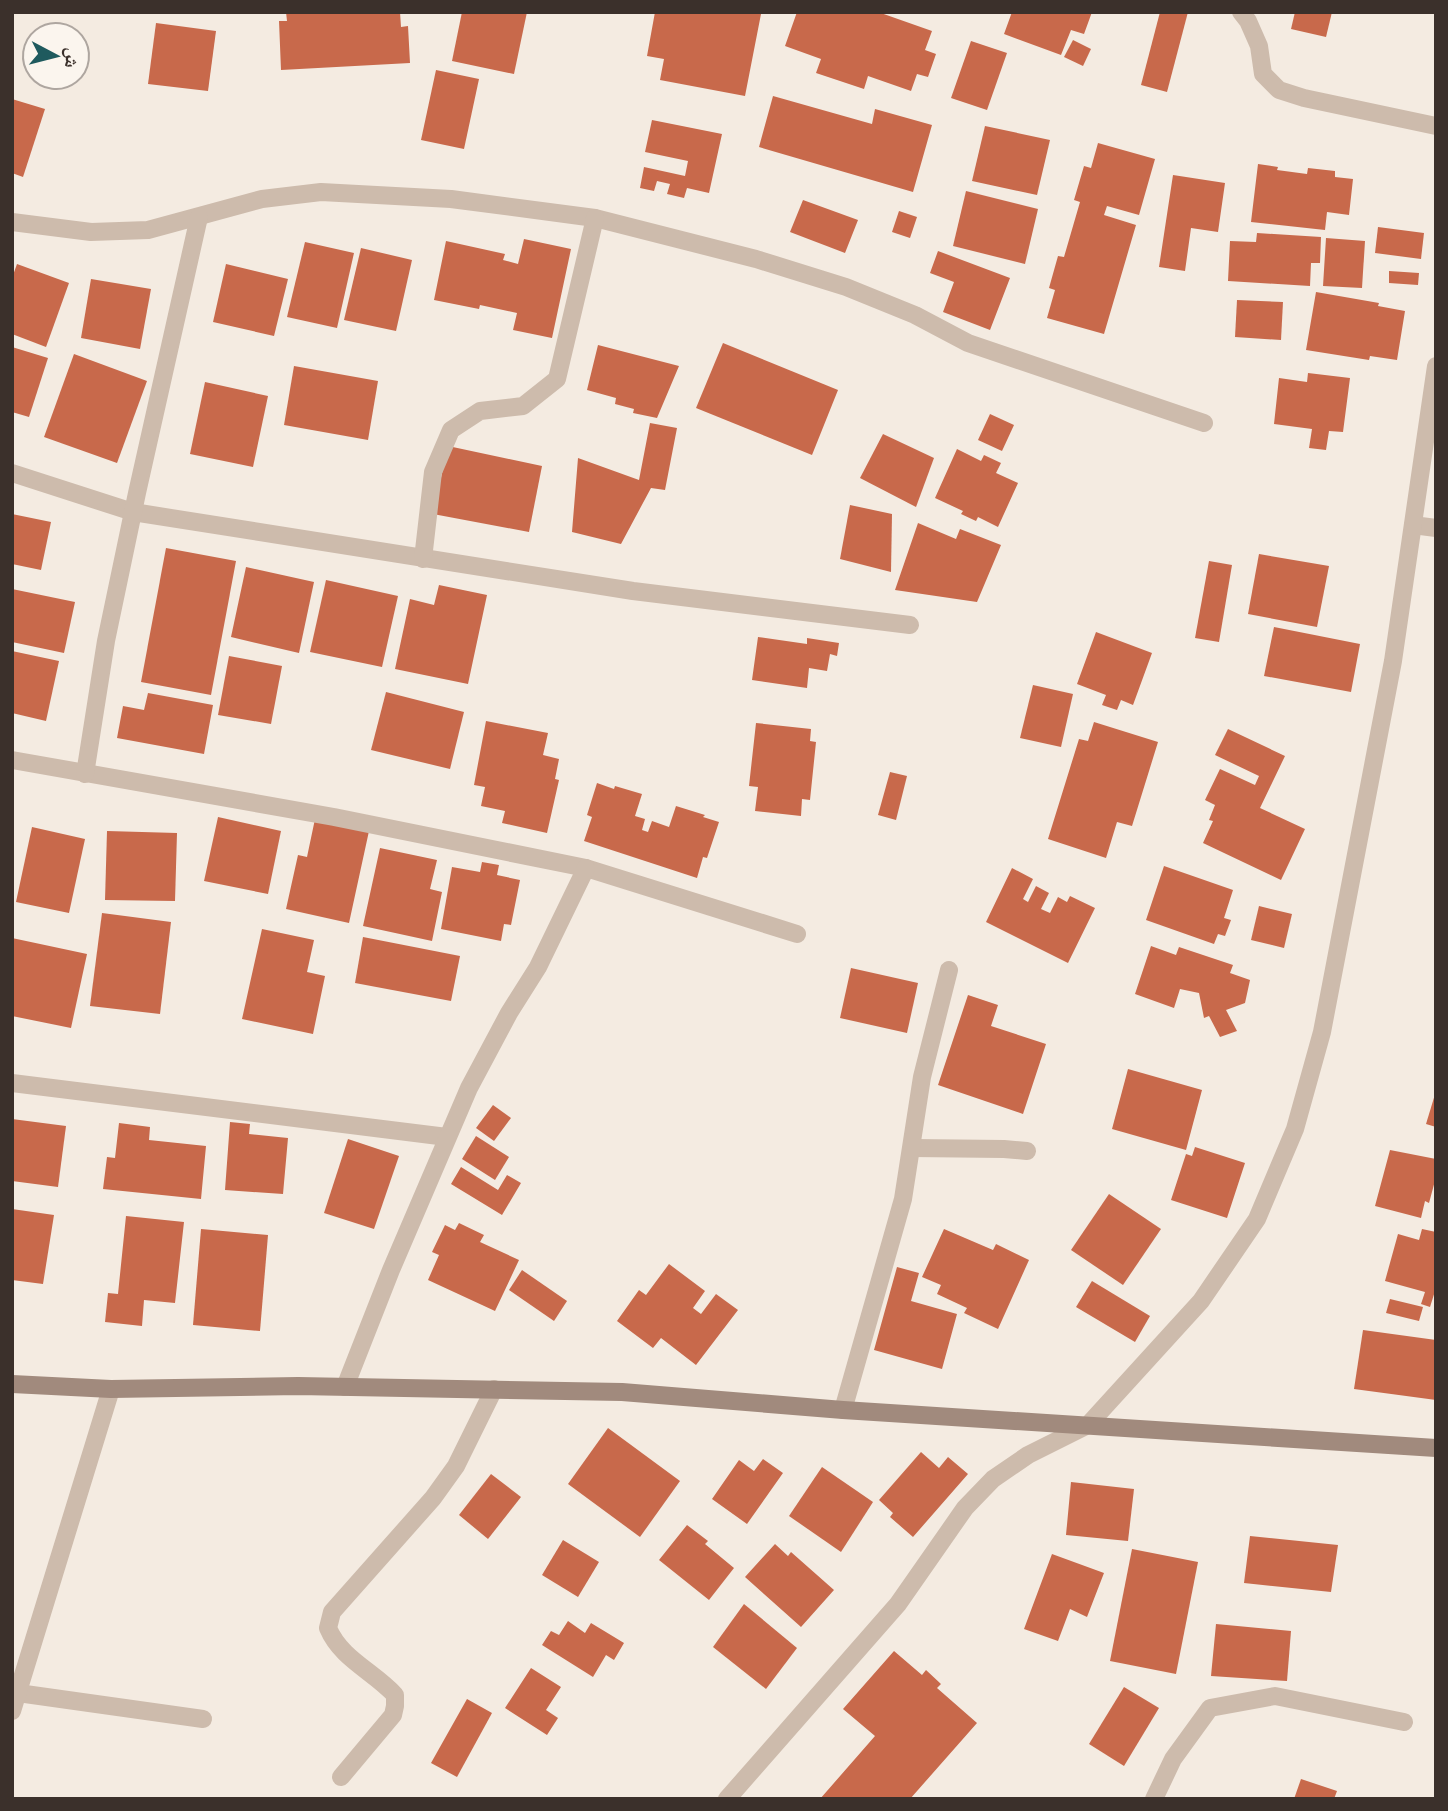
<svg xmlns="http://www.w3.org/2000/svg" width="1448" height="1811" font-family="Commissioner,'Noto Naskh Arabic',sans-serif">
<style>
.building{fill:#c8694b}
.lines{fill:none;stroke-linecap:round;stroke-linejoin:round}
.minor{stroke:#cdbbac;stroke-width:18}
.secondary{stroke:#a18a7d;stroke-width:18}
</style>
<rect width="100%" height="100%" fill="#f4ebe1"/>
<g class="building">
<path d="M286,12H400L401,27L408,26L410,63L281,70L279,21H287Z"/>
<path d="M462,12H527L514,74L452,61Z"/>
<path d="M655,12H750L761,14L745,96L660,80L664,59L647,56Z"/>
<path d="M797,12H878L932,31L925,50L936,54L928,77L917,74L911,91L868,76L864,89L816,73L821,59L785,46Z"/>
<path d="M1012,12H1092L1084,34L1071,30L1061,55L1004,34Z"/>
<path d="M1160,12H1188L1167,92L1141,85Z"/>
<path d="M1295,12H1332L1326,37L1291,29Z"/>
<path d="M156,23L216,31L208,91L148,84Z"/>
<path d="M1073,40L1091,49L1083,66L1064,57Z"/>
<path d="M971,41L1007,53L987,110L951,98Z"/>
<path d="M436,70L479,79L464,149L421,140Z"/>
<path d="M773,96L872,124L875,109L932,125L913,192L759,147Z"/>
<path d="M12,99L45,109L23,177L12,173Z"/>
<path d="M652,120L722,134L709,193L687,188L684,198L667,194L670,184L657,181L654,191L640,188L644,167L685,176L688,161L645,152Z"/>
<path d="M985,126L1050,140L1037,195L972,181Z"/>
<path d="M1098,143L1155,159L1139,215L1107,206L1104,215L1136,225L1104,334L1047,318L1055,290L1049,288L1058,256L1064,257L1080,202L1074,200L1084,166L1091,168Z"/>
<path d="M1258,164L1278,167L1277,170L1307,174L1308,168L1335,171V177L1353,179L1349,215L1327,212L1325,230L1251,222Z"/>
<path d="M1173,175L1225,183L1218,232L1191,228L1185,271L1159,267Z"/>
<path d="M966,191L1038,209L1025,264L953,246Z"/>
<path d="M803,200L858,220L845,253L790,232Z"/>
<path d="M899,211L917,217L910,238L892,232Z"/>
<path d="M1378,227L1424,233L1421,259L1375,253Z"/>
<path d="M1257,233L1321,237L1320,263H1311L1310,286L1228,281L1230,241L1256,242Z"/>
<path d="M1326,238L1365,241L1362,288L1323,286Z"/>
<path d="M524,239L571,249L552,338L513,330L517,313L480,305L479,309L434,300L446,241L505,254L503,260L518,264Z"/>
<path d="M305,242L354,253L337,328L287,317Z"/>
<path d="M361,248L412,260L396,331L344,320Z"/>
<path d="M938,251L1010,278L990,330L943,312L954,282L930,273Z"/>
<path d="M17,264L69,283L46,347L12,334V278Z"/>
<path d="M226,264L288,279L274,336L213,322Z"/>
<path d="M1389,271L1419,273L1418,285L1389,283Z"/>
<path d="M91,279L151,289L140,349L81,338Z"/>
<path d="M1316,292L1379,303L1378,306L1405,311L1397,360L1370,356L1369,360L1306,350Z"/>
<path d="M1237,300L1283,302L1281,340L1235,337Z"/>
<path d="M723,343L838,390L812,455L696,408Z"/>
<path d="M598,345L679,366L657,418L633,413L634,409L615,404L616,398L587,390Z"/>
<path d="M12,347L48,358L29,417L12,412Z"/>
<path d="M74,354L147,381L117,463L44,437Z"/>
<path d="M294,366L378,381L368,440L284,425Z"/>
<path d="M1308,373L1350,378L1343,432L1329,431L1326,450L1309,448L1312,429L1274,424L1279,378L1307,382Z"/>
<path d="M205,382L268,396L253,467L190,454Z"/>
<path d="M990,414L1014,425L1002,451L978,440Z"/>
<path d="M650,423L677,428L665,490L651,488L621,544L572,532L578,458L639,480Z"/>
<path d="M883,434L934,458L916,507L860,478Z"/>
<path d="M448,446L542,466L529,532L433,514Z"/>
<path d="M957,449L981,461L984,455L1001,463L996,473L1018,483L998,527L978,517L976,521L961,514L963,511L935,498Z"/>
<path d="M850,505L892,514L891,572L840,559Z"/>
<path d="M12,514L51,522L41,570L12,564Z"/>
<path d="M918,523L956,539L960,529L1001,545L977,602L895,590Z"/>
<path d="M166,548L236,561L211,695L141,682Z"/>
<path d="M1259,554L1329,566L1317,627L1248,614Z"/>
<path d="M1209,561L1232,565L1219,642L1195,638Z"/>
<path d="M246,567L314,582L299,653L231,637Z"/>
<path d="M326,580L398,596L382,667L310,652Z"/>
<path d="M439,585L487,595L468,684L395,669L410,599L434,605Z"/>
<path d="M12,589L75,602L64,653L12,642Z"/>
<path d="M1274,627L1360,644L1351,692L1264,676Z"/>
<path d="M1096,632L1152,653L1133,705L1121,700L1117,710L1102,705L1106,695L1077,684Z"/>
<path d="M758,637L807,644V638L839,643L837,656L830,654L827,671L809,668L807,688L752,680Z"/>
<path d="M12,651L59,661L46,721L12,713Z"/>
<path d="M229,656L282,666L271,724L218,715Z"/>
<path d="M1033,685L1073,694L1061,747L1020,738Z"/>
<path d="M386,692L464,712L450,769L371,750Z"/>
<path d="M148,693L213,705L204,754L117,738L123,706L144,710Z"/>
<path d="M486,721L548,733L543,755L559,759L555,779L559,780L547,833L502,823L505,811L481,806L485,787L474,785Z"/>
<path d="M1094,722L1158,742L1132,826L1117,822L1106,858L1048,839L1079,739L1088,741Z"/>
<path d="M756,723L811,729L810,741L816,742L810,800L802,799L801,816L755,811L758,787L749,786Z"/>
<path d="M1228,729L1285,756L1260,808L1305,829L1281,880L1203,843L1213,821L1209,820L1215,805L1205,800L1220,769L1255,785L1259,776L1215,755Z"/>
<path d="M890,772L907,776L896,820L878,815Z"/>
<path d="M597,783L614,789L615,786L642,794L635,816L645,819L642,830L648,832L652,821L669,827L676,806L705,815L703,817L719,822L707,858L703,857L697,878L584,841L592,817L587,815Z"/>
<path d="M218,817L281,831L268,894L204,881Z"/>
<path d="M315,819L369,831L349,923L286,909L298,855L307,857Z"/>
<path d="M32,827L85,839L69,913L16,902Z"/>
<path d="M107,831L177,833L175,901L105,900Z"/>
<path d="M380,848L437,860L430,889L442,892L432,941L363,926Z"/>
<path d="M482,862L499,865L497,875L520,880L511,925L504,924L501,941L441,929L452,867L480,872Z"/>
<path d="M1164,866L1233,890L1224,918L1231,920L1225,936L1218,934L1214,944L1146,920Z"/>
<path d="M1012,868L1033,879L1023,899L1028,902L1036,886L1049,893L1041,909L1050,913L1058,897L1067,902L1070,896L1095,908L1068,963L986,922Z"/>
<path d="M1259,906L1292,914L1284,948L1251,940Z"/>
<path d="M102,913L171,922L160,1014L90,1006Z"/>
<path d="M262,929L314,940L307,972L325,976L313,1034L242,1019Z"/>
<path d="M363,937L460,956L451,1001L355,983Z"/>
<path d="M12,938L87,954L71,1028L12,1016Z"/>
<path d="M1151,946L1176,955L1179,947L1233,965L1230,973L1250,980L1245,1003L1226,1010L1237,1031L1220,1037L1209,1016L1204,1018L1199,993L1180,989L1174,1008L1135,994Z"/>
<path d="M851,968L918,983L907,1033L840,1018Z"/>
<path d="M968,995L998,1005L991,1026L1046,1044L1023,1114L938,1085Z"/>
<path d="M1128,1069L1202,1090L1186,1150L1112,1129Z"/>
<path d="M1436,1091V1127L1426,1124Z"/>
<path d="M493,1105L511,1118L494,1141L476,1128Z"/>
<path d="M12,1119L66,1126L58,1187L12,1181Z"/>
<path d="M230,1122L250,1124L249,1134L288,1138L283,1194L225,1190Z"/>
<path d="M119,1123L150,1127L149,1140L206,1146L201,1199L103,1189L107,1157L115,1158Z"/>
<path d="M476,1136L509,1157L495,1180L462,1159Z"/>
<path d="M348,1139L399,1156L374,1229L324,1213Z"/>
<path d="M1195,1147L1245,1163L1227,1218L1171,1200L1186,1154L1192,1156Z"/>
<path d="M1390,1150L1436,1159V1177L1429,1203L1425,1201L1421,1218L1375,1206Z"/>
<path d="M461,1167L498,1190L507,1175L521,1183L502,1215L451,1184Z"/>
<path d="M1109,1194L1161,1229L1123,1285L1071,1250Z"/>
<path d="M12,1209L54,1215L43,1284L12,1280Z"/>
<path d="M126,1216L184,1222L175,1303L144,1300L142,1326L105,1322L108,1293L118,1294Z"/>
<path d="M459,1223L484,1235L480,1242L519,1260L495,1311L428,1280L439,1255L432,1252L445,1225L455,1230Z"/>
<path d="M201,1229L268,1235L260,1331L193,1325Z"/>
<path d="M944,1229L993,1250L996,1244L1029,1260L998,1329L964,1313L967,1308L937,1294L941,1285L922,1277Z"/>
<path d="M1422,1229L1436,1232V1288L1430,1307L1421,1304L1425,1292L1385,1281L1398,1234L1419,1240Z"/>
<path d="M669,1264L705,1291L693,1308L701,1314L716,1294L738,1310L696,1365L661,1338L653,1348L617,1321L639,1290L646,1295Z"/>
<path d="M897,1267L919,1273L911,1301L957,1314L942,1369L874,1350Z"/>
<path d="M522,1270L567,1301L554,1321L509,1290Z"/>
<path d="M1092,1281L1150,1316L1135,1342L1076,1307Z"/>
<path d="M1390,1299L1423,1307L1419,1321L1386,1313Z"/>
<path d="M1363,1330L1436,1340V1400L1354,1389Z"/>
<path d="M608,1428L680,1481L640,1537L568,1484Z"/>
<path d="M921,1452L939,1468L948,1457L968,1474L913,1537L890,1517L893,1513L879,1500Z"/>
<path d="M763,1459L783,1473L747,1524L712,1499L739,1460L754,1471Z"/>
<path d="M822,1467L873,1502L841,1552L789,1516Z"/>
<path d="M491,1474L521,1497L488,1539L459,1515Z"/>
<path d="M1071,1482L1134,1489L1128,1541L1066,1535Z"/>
<path d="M687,1525L708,1541L705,1544L734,1568L709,1600L659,1560Z"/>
<path d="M1250,1536L1338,1545L1331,1592L1244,1583Z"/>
<path d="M563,1540L599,1562L578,1597L542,1575Z"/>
<path d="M775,1544L788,1556L791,1552L834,1590L801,1627L745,1577Z"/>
<path d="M1132,1549L1198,1562L1176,1674L1110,1661Z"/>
<path d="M1052,1554L1104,1573L1087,1617L1070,1609L1058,1641L1024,1629Z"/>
<path d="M744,1604L797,1648L766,1689L713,1647Z"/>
<path d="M568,1621L585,1633L591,1623L624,1643L614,1660L606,1655L593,1677L542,1645L551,1631L559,1635Z"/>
<path d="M1216,1624L1291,1631L1287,1681L1211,1676Z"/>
<path d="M894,1651L922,1675L926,1670L941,1684L937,1688L977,1723L910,1799H820L875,1736L843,1709Z"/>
<path d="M531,1668L561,1687L546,1710L558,1718L547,1735L505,1708Z"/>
<path d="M1124,1687L1159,1708L1124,1766L1089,1744Z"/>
<path d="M467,1699L492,1713L457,1777L431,1763Z"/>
<path d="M1301,1779L1337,1791L1334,1799H1294Z"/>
</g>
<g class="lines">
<g class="minor">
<path d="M1241,12L1248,21L1259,46L1263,74L1279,90L1304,98L1436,126"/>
<path d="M12,222L91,232L148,230L262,199L321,192L451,199L595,218L756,259L846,287L915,315L968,343L1204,423"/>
<path d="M12,473L133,512L633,591L910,625"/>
<path d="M1413,525L1436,528"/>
<path d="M423,559L433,472L451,430L480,411L523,406L557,379L595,218"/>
<path d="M12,760L334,817L586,868L797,934"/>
<path d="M85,774L106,641L137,493L199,217"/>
<path d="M12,1083L447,1137"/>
<path d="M912,1148L1004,1149L1027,1151"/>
<path d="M345,1387L391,1270L469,1088L509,1013L538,967L586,868"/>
<path d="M843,1410L903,1199L922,1077L949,970"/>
<path d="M18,1693L203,1719"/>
<path d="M12,1711L111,1389"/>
<path d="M341,1777L393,1715L395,1706V1695C373,1671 341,1659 328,1628L332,1612L433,1498L456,1466L494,1389"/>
<path d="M727,1799L898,1604L965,1508L993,1479L1028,1455L1088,1425L1201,1301L1257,1219L1295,1129L1322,1032L1393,661L1436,366"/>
<path d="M1154,1799L1173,1759L1210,1708L1275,1696L1404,1722"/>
</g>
<path class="secondary" d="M12,1384L111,1389L298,1386L622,1392L843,1410L1436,1448"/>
</g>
<rect width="1448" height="1811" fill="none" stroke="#3b302b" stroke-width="28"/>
<g transform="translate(56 56) rotate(97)"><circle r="33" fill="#fbf5ee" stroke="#aea6a0" stroke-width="2"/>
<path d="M0-5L12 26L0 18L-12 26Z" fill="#1f5a5e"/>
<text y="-10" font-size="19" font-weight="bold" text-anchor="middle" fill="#3b302b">ش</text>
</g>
</svg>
